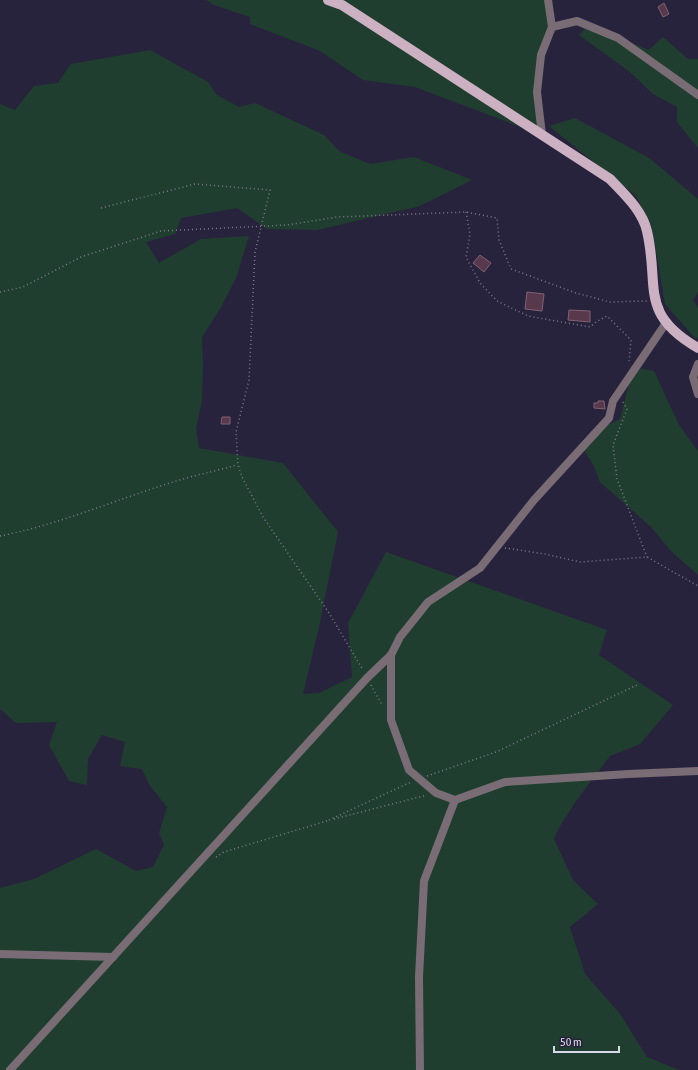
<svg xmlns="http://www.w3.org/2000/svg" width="698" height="1070" font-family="'Asap Condensed',sans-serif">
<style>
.green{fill:#203e2f}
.building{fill:#58384b;stroke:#806272}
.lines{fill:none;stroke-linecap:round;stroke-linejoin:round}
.path{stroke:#7e7a8f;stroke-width:1.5;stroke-dasharray:1 3;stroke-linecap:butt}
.minor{stroke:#796c74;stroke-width:8}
.primary{stroke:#ccb1c2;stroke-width:10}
</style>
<rect width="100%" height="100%" fill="#28233c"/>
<g class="green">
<path d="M206,0H548L552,27L537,92L542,135L415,87L363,80L320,51L250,24V17L214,5Z"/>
<path d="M588,26L649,50L663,37L688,59H698V148L677,122V107L653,94L630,72L579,35Z"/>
<path d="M150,50L208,82L217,95L239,107L255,103L324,135L339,151L370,164L414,157L472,180L420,206L317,230L267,229L237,208L181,218L175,234L146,242L159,263L201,239L249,236L236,278L220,309L202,337L203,365L202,401L196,428L199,448L283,463L338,532L319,627L303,694L319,693L352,677L348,623L386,552L607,630L599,655L673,705L640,744L610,756L576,801L560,826L554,839L573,880L598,904L570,927L585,974L620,1014L647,1057L679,1070H0V888L34,879L96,849L136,871L153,867L164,845L159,833L167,807L150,786L142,769L120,766L125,742L102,735L88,759L87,785L69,781L49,745L57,722L16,723L0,709V104L15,110L34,86L58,83L71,64Z"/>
<path d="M575,118L649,158L698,199V292L693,300L698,308V338H695L665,304L652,227L636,196L549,126Z"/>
<path d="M638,368L654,371L679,425L698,451V575L672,552L651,527L600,482L594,466L584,450L606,426L620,419L628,387Z"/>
</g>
<g class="building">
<path d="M664,3L669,14L663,17L658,7Z"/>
<path d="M480,255L491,263L484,272L473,263Z"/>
<path d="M527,292L544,294L542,311L525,309Z"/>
<path d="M569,310L590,311V322L568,320Z"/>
<path d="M598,401H604L605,409L594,408V403H598Z"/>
<path d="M222,417H230V424H221Z"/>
</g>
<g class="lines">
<g class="path">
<path d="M101,208L195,184L270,190L255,252L249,380L236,432L238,465L242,477L263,517L329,613L363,670"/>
<path d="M466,212L470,234L466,257L480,283L497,301L528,316L590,327L596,322L607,316L631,340L629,361"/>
<path d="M0,292L23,287L81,257L161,231L287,225L337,217L466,212L497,218L499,240L511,269L576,293L610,302L647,301"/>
<path d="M623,402L627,409L613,445L617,479L647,557"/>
<path d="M0,536C66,523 126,495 190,477C206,473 222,469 237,465"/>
<path d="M505,548L545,554L580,562L647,557L698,586"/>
<path d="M371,685L382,705"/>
<path d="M427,776L496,752L637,685"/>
<path d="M334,819L427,795"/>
<path d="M329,820L411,782"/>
<path d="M216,857L224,852L330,820"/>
</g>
<g class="minor">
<path d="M548,0L552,27"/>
<path d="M542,135L537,92L541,55L552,27L577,21L618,38L698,95"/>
<path d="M698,364L693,377L698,394"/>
<path d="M391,655V720L409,770L436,793L455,800"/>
<path d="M0,954L113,957"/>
<path d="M10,1070L367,678L391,655L400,637L428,602L480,568L534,500L609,418L613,401L666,323"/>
<path d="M420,1070L419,977L424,881L455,800L505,782L628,774L698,771"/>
</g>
<path class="primary" d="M328,0L342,5L610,179C625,195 642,210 647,231C660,287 638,313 698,348"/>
</g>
<path d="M554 1046v6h65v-6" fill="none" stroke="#dbd8e9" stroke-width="2"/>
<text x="560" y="1046" font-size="12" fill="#dbd8e9" stroke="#28233c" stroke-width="3" paint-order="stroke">50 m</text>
</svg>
